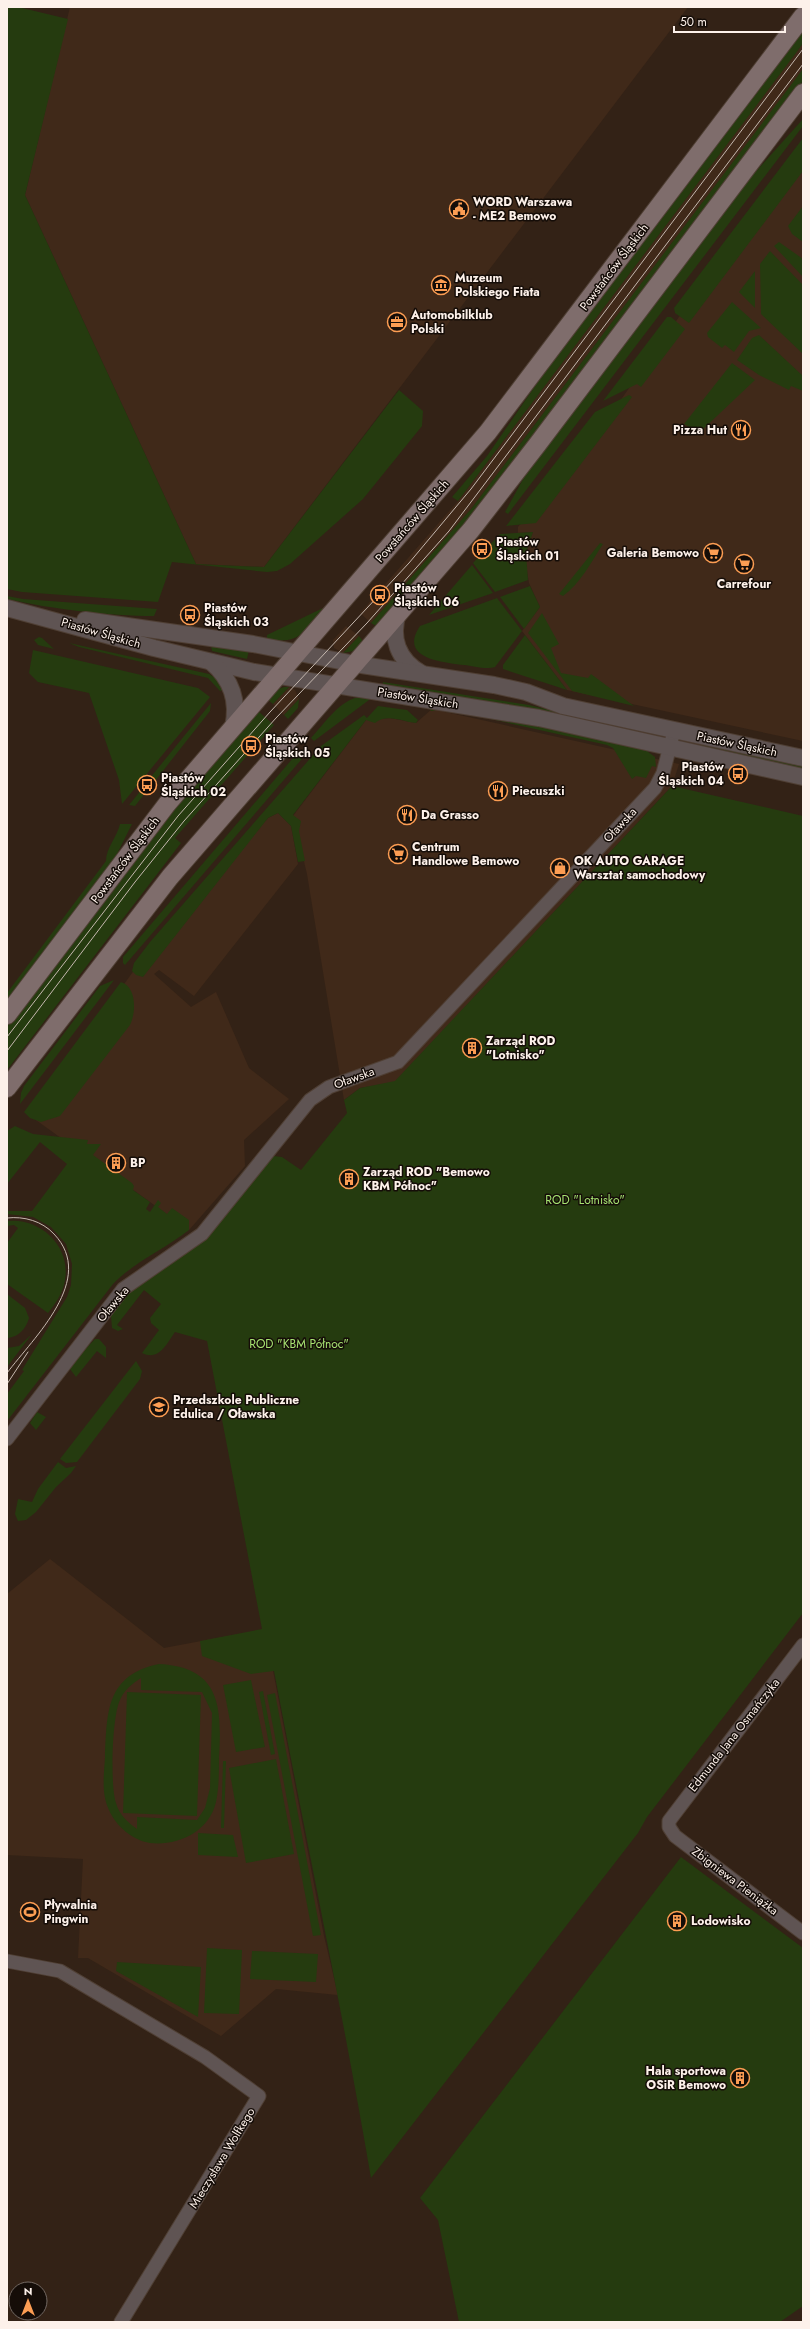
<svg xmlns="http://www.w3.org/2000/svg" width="810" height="2329" font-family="Jost,sans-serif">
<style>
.built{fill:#402919}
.green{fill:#253b0f;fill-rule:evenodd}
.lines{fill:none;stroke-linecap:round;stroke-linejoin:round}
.minor-casing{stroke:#4f3f34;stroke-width:15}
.tertiary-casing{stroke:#4f3f34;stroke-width:18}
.secondary-casing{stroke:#4f3f34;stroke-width:20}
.minor{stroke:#5f5453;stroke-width:13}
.tertiary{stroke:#5f5453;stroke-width:16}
.secondary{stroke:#7f6d6c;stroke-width:18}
.tram{stroke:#c5b8af;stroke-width:1}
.labels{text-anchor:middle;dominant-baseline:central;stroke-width:3;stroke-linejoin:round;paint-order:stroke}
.poi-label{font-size:12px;font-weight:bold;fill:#fdf1ea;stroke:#150d08;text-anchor:start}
.street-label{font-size:12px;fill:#fdf1ea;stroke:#150d08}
.park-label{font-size:12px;fill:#a7e472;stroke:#150d08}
</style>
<rect width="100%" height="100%" fill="#332216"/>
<g class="built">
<path d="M70,7H688L264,567L196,564L25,195Z"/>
<path d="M803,43V69L790,87L471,509L371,623L360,613L458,501Z"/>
<path d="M803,140V741L567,690L522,631L540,607L529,583L526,565V548L533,532L518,533V527L606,421Z"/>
<path d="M346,626L359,636L343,653L334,648L333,640Z"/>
<path d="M289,687L295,690L299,699L284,715L273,704Z"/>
<path d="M432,709L679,764L672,786L395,1082L360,1088L344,1100L307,874L293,816L366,720L390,718L416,723Z"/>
<path d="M278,813L291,826L298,864L194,996L159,970L154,974L191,1007L216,992L249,1068L289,1099L244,1140L245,1166L189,1230L29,1115L135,969L268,818Z"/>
<path d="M50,1559L164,1648L265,1629L324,1936L338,1995L276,1989L221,2036L88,1958H78L83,1859L7,1855V1594Z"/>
</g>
<g class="green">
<path d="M7,7H18L68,19L25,195L196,564L264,567L399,390L423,411L422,426L363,499L290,564L277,571L267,572L172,562L158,602L22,592L7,589Z"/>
<path d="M803,30V43L796,53L458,501L452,497L487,456L546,370Z"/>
<path d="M803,69V81L800,85L466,523L376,626L371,623L471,509Z"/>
<path d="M803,119V126L508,514L505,512L527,472L750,178Z"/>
<path d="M803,138V171L689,323L675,313L674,308Z"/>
<path d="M803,206V242L792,234L788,226Z"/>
<path d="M779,242L803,259V277L774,246Z"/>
<path d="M770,251L803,285V354L761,314L760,264Z"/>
<path d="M755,271V308L739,292Z"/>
<path d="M732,302L761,328L749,331L734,352L725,345L722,348L708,337L707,333Z"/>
<path d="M667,317H671L685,329L641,387L637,384L603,401Z"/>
<path d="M759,335L803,376V391L791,386L789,390L759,375L737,360L752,338Z"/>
<path d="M732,363L755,380L699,433L684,424Z"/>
<path d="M629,395L632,397L536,523L506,526L595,412Z"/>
<path d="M533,532L526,553L528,580L495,592L473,563L500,534Z"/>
<path d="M600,543L603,544C592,561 580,584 563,596L559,594Z"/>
<path d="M472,565L493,593L429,615Z"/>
<path d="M530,586L540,607L524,629L500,597Z"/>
<path d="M7,596L23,599L157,609L154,616C108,616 52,609 7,599Z"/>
<path d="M497,598L522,631L495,667C486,670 473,666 464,665C443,662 398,659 420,626Z"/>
<path d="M323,608L325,609C305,632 299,645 267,639V635Z"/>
<path d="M542,613L559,644L551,648L561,673L588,678L591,674L634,706L572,691L528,633Z"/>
<path d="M525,635L567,690L503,669V665Z"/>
<path d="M359,636L363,641L354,651L343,653Z"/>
<path d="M39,637L42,638L54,649L38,645L34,640Z"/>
<path d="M69,643L209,674L217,679L225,689L220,691L208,678L79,647Z"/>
<path d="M211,645L249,650L247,659L212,651Z"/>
<path d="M33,650L198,688L210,697L122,804L119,780L89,693L38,682L29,673Z"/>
<path d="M383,682L529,705L663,738L506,704L383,686Z"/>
<path d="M284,687H289L273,704L267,699L276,690Z"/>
<path d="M355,698H369V700L314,741L311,738C324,724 337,704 355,698Z"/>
<path d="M299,699L298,708L288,719L284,715Z"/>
<path d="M211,703L210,711L155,781L150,778Z"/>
<path d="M378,706L407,710L418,720L416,723C403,722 387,713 375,723L366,720L293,815L301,821L299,831L305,861L298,862L291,826L278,813L268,818L143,977L136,975L132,971L134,963L150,942L321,746L364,715L367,718Z"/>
<path d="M428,707L528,723L647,751L655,757L656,767L652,766L646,778L636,776L632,779L613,748L607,745L477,716L437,710L431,711Z"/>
<path d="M258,711L274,725L175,838L181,843L7,1070V1027L170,813Z"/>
<path d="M702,745L803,766V770L701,749Z"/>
<path d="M299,751L303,754L301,760L125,965L123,963V957Z"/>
<path d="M672,786L803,816V1613L647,1817L638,1833L371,2178C342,2008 306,1840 274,1671L251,1674L202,1656L200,1641L262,1629L207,1341L175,1332C166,1345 159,1361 142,1353L159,1330L151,1323L150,1318L161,1304L144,1290L117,1325L123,1329L118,1331L112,1328L111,1316L129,1293L203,1241L273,1156L282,1157L301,1170L347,1113L344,1100L360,1088L395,1081Z"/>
<path d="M142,789L146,792L135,806L129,805Z"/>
<path d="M120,824H132L113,862L7,1002V993L106,861C106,848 117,837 120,824Z"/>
<path d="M114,980L20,1104L21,1093L24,1086L100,986Z"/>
<path d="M121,982C137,987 136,1013 130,1025L60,1116L41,1122L30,1118L24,1112Z"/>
<path d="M15,1126L33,1134L88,1140L87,1144H101L93,1155L132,1183L134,1186L133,1190L150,1202L146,1209L150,1212L158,1200L161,1203L158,1207L167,1214L172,1208L189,1220V1230C165,1249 134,1262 113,1284L7,1421V1394L24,1371L22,1370L67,1297L71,1285L72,1264L66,1244L51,1227L33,1217L7,1214V1211H32L67,1164L40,1142L7,1184V1131Z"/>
<path d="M7,1221C40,1217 71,1246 65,1280C63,1293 56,1303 48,1313L7,1284V1243L18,1228L14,1225L7,1226Z"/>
<path d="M7,1294L25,1308L29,1318C26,1329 18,1337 8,1338Z"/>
<path d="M32,1334L7,1367V1348L19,1346Z"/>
<path d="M95,1339H99L106,1347V1358L97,1351L76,1377L70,1369L78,1357Z"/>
<path d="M136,1361L142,1371L140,1379L77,1462L66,1463L60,1459Z"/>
<path d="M37,1412L46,1417L36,1430L30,1423Z"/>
<path d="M58,1462L66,1468L76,1466L71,1473L56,1487L36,1512L26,1520L18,1521L15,1514L18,1499L32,1502L38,1489Z"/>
<path d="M159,1664C221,1667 222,1708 219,1757C219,1772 219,1788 216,1802C209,1832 178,1846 150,1843C132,1840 116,1826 109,1810C101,1793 104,1775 105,1757C107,1712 106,1675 159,1664ZM141,1678V1690L202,1692L212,1713L210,1788L205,1808L197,1820L137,1817V1829C127,1822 119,1814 116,1803C110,1786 112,1716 120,1700C124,1690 132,1684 141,1678Z"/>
<path d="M251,1680L265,1747L236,1752L223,1685Z"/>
<path d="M263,1691L275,1754L271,1755L259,1692Z"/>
<path d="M127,1692L201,1695L197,1816L123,1813Z"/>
<path d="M275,1693L321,1935L313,1936L267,1695Z"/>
<path d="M276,1759L294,1854L246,1863L229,1768Z"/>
<path d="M223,1761H226L224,1828H221Z"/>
<path d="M198,1833L233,1835L238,1857L198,1855Z"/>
<path d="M681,1857L803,1948V2306L780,2322H459L438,2220L420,2198Z"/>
<path d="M207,1948L242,1950L239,2014L204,2013Z"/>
<path d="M252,1951L318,1954L316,1982L250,1979Z"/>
<path d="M117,1962L201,1967L198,2017L116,1971Z"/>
</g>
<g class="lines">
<g class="minor-casing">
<g id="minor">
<path d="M7,1439L123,1289L202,1234L310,1100L329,1087L398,1062L655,788L663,773L674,731"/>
<path d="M803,1645L669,1821V1827L675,1836L803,1933"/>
<path d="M7,1961L60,1971L205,2057L259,2096L121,2322"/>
</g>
</g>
<g class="tertiary-casing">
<g id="tertiary">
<path d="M7,608L154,648L254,672L539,718L803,777"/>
<path d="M398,613C390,638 398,660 421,673"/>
<path d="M85,620L253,644L355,664L494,685L526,692L563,706L803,758"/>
<path d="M211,662C231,679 239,701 233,727"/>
</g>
</g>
<g class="secondary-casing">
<g id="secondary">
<path d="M7,1015L167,804L488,432L803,16"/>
<path d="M7,1088L170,877L471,530L537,445L803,93"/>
</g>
</g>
<use href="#minor" class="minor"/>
<use href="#tertiary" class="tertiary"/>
<use href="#secondary" class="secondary"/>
<g class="tram">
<path d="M7,1037L178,816L270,712L409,563L471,489L803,49"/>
<path d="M7,1051L135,882L184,821L276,718L367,623L449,531L803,64"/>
<path d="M7,1218C24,1216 42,1221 54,1234C97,1279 34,1337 7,1373"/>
<path d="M7,1384L28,1352"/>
</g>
</g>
<defs>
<g id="civic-ring" transform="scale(1)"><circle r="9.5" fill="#150d08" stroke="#fc9d53" stroke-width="1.5"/><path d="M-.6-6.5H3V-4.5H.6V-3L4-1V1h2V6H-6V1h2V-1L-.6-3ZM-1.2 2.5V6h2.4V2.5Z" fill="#fc9d53"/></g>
<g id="museum-ring" transform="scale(1)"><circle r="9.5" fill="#150d08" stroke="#fc9d53" stroke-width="1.5"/><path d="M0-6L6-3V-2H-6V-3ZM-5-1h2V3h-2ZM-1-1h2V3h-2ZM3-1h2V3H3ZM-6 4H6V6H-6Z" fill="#fc9d53"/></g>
<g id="office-ring" transform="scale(1)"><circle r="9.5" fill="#150d08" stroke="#fc9d53" stroke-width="1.5"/><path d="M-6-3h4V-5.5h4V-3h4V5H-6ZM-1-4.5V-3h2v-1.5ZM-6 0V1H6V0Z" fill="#fc9d53"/></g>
<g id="restaurant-ring" transform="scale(1)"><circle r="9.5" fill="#150d08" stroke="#fc9d53" stroke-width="1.5"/><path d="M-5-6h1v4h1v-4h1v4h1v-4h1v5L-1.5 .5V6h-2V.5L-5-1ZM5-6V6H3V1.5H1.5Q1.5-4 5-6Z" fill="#fc9d53"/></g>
<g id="bus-ring" transform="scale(1)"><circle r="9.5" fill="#150d08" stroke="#fc9d53" stroke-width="1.5"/><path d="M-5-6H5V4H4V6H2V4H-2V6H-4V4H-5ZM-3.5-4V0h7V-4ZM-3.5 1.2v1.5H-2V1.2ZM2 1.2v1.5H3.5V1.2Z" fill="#fc9d53"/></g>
<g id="supermarket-ring" transform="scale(1)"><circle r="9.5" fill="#150d08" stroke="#fc9d53" stroke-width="1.5"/><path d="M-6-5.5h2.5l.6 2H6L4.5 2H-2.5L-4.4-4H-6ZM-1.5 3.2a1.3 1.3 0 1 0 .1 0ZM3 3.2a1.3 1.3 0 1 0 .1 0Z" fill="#fc9d53"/></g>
<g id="shop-ring" transform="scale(1)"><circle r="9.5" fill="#150d08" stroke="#fc9d53" stroke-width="1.5"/><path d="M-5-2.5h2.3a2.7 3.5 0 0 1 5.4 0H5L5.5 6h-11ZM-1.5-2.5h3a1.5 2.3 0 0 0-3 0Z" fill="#fc9d53"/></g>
<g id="building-ring" transform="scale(1)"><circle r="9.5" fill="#150d08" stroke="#fc9d53" stroke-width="1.5"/><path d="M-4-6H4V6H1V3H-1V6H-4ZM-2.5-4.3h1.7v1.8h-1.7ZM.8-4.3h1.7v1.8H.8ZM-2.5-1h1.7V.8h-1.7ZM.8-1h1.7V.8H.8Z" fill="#fc9d53"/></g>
<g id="school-ring" transform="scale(1)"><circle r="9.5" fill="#150d08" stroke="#fc9d53" stroke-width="1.5"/><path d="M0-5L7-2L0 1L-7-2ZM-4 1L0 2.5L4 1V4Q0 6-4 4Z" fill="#fc9d53"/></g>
<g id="stadium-ring" transform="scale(1)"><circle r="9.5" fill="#150d08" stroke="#fc9d53" stroke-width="1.5"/><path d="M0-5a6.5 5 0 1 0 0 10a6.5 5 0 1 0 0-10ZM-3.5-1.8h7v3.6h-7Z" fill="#fc9d53"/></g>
</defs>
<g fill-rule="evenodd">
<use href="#civic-ring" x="459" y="209"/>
<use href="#museum-ring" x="441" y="285"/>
<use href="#office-ring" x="397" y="322"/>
<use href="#restaurant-ring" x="741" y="430"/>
<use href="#bus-ring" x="482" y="549"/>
<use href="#supermarket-ring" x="713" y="553"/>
<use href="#supermarket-ring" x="744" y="564"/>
<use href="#bus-ring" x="380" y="595"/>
<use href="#bus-ring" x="190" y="615"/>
<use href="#bus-ring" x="251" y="746"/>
<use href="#bus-ring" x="738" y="774"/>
<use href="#bus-ring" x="147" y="785"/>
<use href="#restaurant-ring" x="498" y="791"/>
<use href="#restaurant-ring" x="407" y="815"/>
<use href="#supermarket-ring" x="398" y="854"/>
<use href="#shop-ring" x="560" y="868"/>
<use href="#building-ring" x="472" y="1048"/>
<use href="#building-ring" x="116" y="1163"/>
<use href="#building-ring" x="349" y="1179"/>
<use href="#school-ring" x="159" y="1407"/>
<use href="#stadium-ring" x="30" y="1912"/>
<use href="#building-ring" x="677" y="1921"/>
<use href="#building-ring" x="740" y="2078"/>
</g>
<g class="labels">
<g class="poi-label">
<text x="473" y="202">WORD Warszawa<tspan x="473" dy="14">- ME2 Bemowo</tspan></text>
<text x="455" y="278">Muzeum<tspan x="455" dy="14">Polskiego Fiata</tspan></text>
<text x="411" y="315">Automobilklub<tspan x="411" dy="14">Polski</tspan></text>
<text x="727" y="430" text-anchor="end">Pizza Hut</text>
<text x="496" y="542">Piastów<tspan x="496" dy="14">Śląskich 01</tspan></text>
<text x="699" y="553" text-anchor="end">Galeria Bemowo</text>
<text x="744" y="584" text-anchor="middle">Carrefour</text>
<text x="394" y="588">Piastów<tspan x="394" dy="14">Śląskich 06</tspan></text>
<text x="204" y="608">Piastów<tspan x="204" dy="14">Śląskich 03</tspan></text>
<text x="265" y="739">Piastów<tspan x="265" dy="14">Śląskich 05</tspan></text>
<text x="724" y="767" text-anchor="end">Piastów<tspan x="724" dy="14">Śląskich 04</tspan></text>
<text x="161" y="778">Piastów<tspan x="161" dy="14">Śląskich 02</tspan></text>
<text x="512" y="791">Piecuszki</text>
<text x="421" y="815">Da Grasso</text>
<text x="412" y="847">Centrum<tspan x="412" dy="14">Handlowe Bemowo</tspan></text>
<text x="574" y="861">OK AUTO GARAGE<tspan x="574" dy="14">Warsztat samochodowy</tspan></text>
<text x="486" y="1041">Zarząd ROD<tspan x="486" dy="14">"Lotnisko"</tspan></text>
<text x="130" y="1163">BP</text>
<text x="363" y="1172">Zarząd ROD "Bemowo<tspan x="363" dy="14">KBM Północ"</tspan></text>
<text x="173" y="1400">Przedszkole Publiczne<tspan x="173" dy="14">Edulica / Oławska</tspan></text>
<text x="44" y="1905">Pływalnia<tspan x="44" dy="14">Pingwin</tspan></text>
<text x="691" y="1921">Lodowisko</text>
<text x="726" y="2071" text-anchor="end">Hala sportowa<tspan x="726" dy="14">OSiR Bemowo</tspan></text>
</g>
<g class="street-label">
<text transform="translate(614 267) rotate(-53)">Powstańców Śląskich</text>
<text transform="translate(412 521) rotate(-49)">Powstańców Śląskich</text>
<text transform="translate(101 633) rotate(16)">Piastów Śląskich</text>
<text transform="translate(418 698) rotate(9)">Piastów Śląskich</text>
<text transform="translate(737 744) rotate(12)">Piastów Śląskich</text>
<text transform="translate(620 825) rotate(-47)">Oławska</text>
<text transform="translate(125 860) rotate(-53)">Powstańców Śląskich</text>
<text transform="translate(354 1078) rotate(-20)">Oławska</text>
<text transform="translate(113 1304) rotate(-50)">Oławska</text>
<text transform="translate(734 1735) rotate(-52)">Edmunda Jana Osmańczyka</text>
<text transform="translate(735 1881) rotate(37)">Zbigniewa Pieniążka</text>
<text transform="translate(222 2158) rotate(-59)">Mieczysława Wolfkego</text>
</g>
<g class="park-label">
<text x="585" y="1200">ROD "Lotnisko"</text>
<text x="299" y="1344">ROD "KBM Północ"</text>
</g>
</g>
<rect width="810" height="2329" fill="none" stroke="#fdf1ea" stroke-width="16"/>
<g transform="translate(28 2301)"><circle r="19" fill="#150d08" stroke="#726862"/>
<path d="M0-3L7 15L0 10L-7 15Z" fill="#fc9d53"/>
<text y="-6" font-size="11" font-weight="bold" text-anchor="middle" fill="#fdf1ea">N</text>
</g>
<path d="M674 26v6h111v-6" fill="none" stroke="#fdf1ea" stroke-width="2"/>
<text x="680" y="26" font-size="12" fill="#fdf1ea" stroke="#150d08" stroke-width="3" paint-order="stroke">50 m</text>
</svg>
